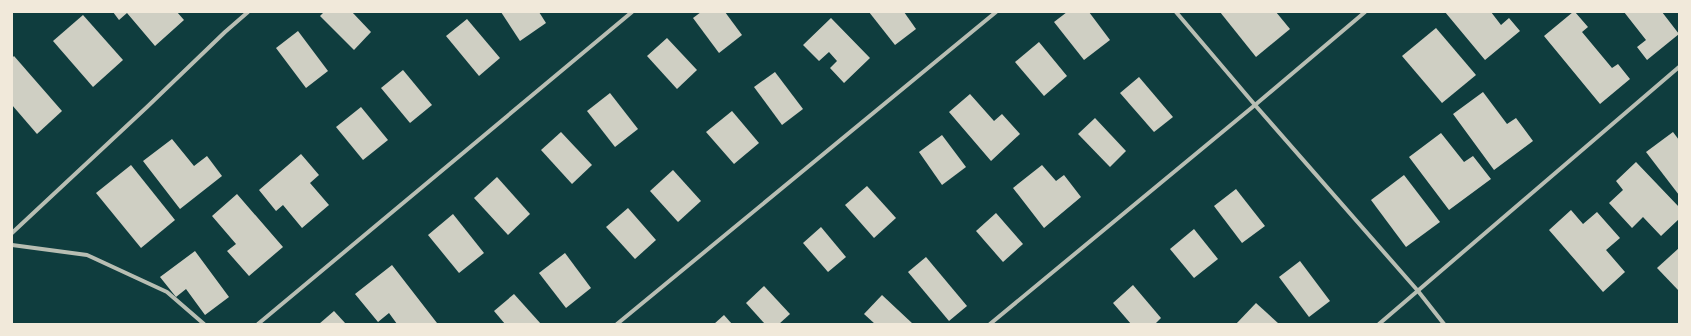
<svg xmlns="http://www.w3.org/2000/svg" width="1691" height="336" font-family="Merriweather,serif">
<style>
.building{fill:#cfcfc3}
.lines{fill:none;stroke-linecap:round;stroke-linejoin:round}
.minor{stroke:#b8beb3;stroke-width:4}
</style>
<rect width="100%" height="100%" fill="#0f3d3e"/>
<g class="building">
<path d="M113,12H177L184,20L155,46L127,13L119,20Z"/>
<path d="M324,12H352L371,32L354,50L320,16Z"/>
<path d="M501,12H539L546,23L520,41Z"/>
<path d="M701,12H725L742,35L719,53L693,18Z"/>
<path d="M869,12H904L916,29L895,45Z"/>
<path d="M1067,12H1089L1110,40L1084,60L1054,22Z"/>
<path d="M1220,12H1276L1290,29L1256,57Z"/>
<path d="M1445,12H1491L1501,25L1509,18L1520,31L1485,60Z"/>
<path d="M1573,12H1575L1588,27L1582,32L1612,68L1618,64L1630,79L1600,104L1544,36Z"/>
<path d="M1624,12H1662L1679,34L1647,60L1637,47L1646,40Z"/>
<path d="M83,15L123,60L93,87L53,41Z"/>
<path d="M831,18L870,58L844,83L830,68L837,61L829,52L819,61L803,45Z"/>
<path d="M467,19L500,58L479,76L446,36Z"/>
<path d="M1436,28L1476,75L1442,103L1402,56Z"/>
<path d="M298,31L328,71L306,88L276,48Z"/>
<path d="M667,38L697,70L677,89L647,56Z"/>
<path d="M1039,42L1067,76L1044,96L1015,62Z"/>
<path d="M14,56L62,111L37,134L12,105V58Z"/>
<path d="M403,70L432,105L410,123L381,88Z"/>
<path d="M775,72L803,109L782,125L754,87Z"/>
<path d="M1139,77L1173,117L1154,132L1120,93Z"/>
<path d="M1483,92L1507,124L1516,118L1533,141L1494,170L1453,114Z"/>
<path d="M610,93L638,129L615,147L587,111Z"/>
<path d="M970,94L994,121L1002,114L1020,134L991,161L949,112Z"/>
<path d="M361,107L388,140L363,160L336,127Z"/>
<path d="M732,111L759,143L734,164L706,132Z"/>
<path d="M1095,118L1126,151L1110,167L1078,134Z"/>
<path d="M561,132L592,165L572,184L541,150Z"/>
<path d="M1673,132L1679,140V195L1646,152Z"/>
<path d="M1441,133L1464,162L1473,156L1491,179L1449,210L1409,157Z"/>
<path d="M942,135L966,167L942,185L919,152Z"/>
<path d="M172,139L194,166L207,156L222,176L180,209L143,161Z"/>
<path d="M301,154L319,175L310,183L329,205L302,228L283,205L276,211L259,190Z"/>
<path d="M1636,162L1679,207V219L1661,236L1643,217L1632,228L1609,203L1623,190L1616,181Z"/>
<path d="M131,165L175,220L141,248L96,193Z"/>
<path d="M1042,165L1056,181L1064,175L1081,197L1044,228L1013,188Z"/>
<path d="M673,170L701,201L678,222L650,191Z"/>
<path d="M1404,175L1440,222L1406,247L1371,200Z"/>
<path d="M497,177L530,214L508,235L474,198Z"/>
<path d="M867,186L896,218L874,238L845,205Z"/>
<path d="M1236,189L1265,226L1242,243L1214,206Z"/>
<path d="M237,194L283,247L249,276L227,251L236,244L212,216Z"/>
<path d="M628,208L656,240L635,259L606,227Z"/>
<path d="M1571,210L1583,224L1597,212L1620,238L1606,250L1625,272L1603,292L1549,230Z"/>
<path d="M996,213L1023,244L1003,262L976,231Z"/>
<path d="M453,214L484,253L459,273L428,235Z"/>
<path d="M821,227L846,257L828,272L803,243Z"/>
<path d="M1194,229L1218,259L1194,278L1170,249Z"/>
<path d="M1679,248V291L1657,268Z"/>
<path d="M195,251L229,297L205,315L186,289L176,297L160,277Z"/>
<path d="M565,253L591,288L566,308L539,273Z"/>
<path d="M926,257L967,306L949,321L908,272Z"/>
<path d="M1300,261L1330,301L1309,317L1279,277Z"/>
<path d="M392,265L437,323L435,324H397L389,313L378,322L355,294Z"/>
<path d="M1133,285L1161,318L1155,324H1131L1113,303Z"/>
<path d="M764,286L790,314L779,324H765L746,303Z"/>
<path d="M514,294L541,324H505L494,311Z"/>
<path d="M882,295L913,324H875L864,314Z"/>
<path d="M1256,303L1279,324H1236Z"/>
<path d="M334,311L346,324H319Z"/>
<path d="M724,315L732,324H714Z"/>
</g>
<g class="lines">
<g class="minor">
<path d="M1176,12L1255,105L1418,291L1444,324"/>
<path d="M12,233L147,107L225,32L248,12"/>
<path d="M12,245L87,255L167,292L204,324"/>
<path d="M258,324L632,12"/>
<path d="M617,324L996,12"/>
<path d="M990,324L1255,105L1365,12"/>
<path d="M1379,324L1679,67"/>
</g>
</g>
<rect width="1691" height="336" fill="none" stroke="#f1e9da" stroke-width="26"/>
</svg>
